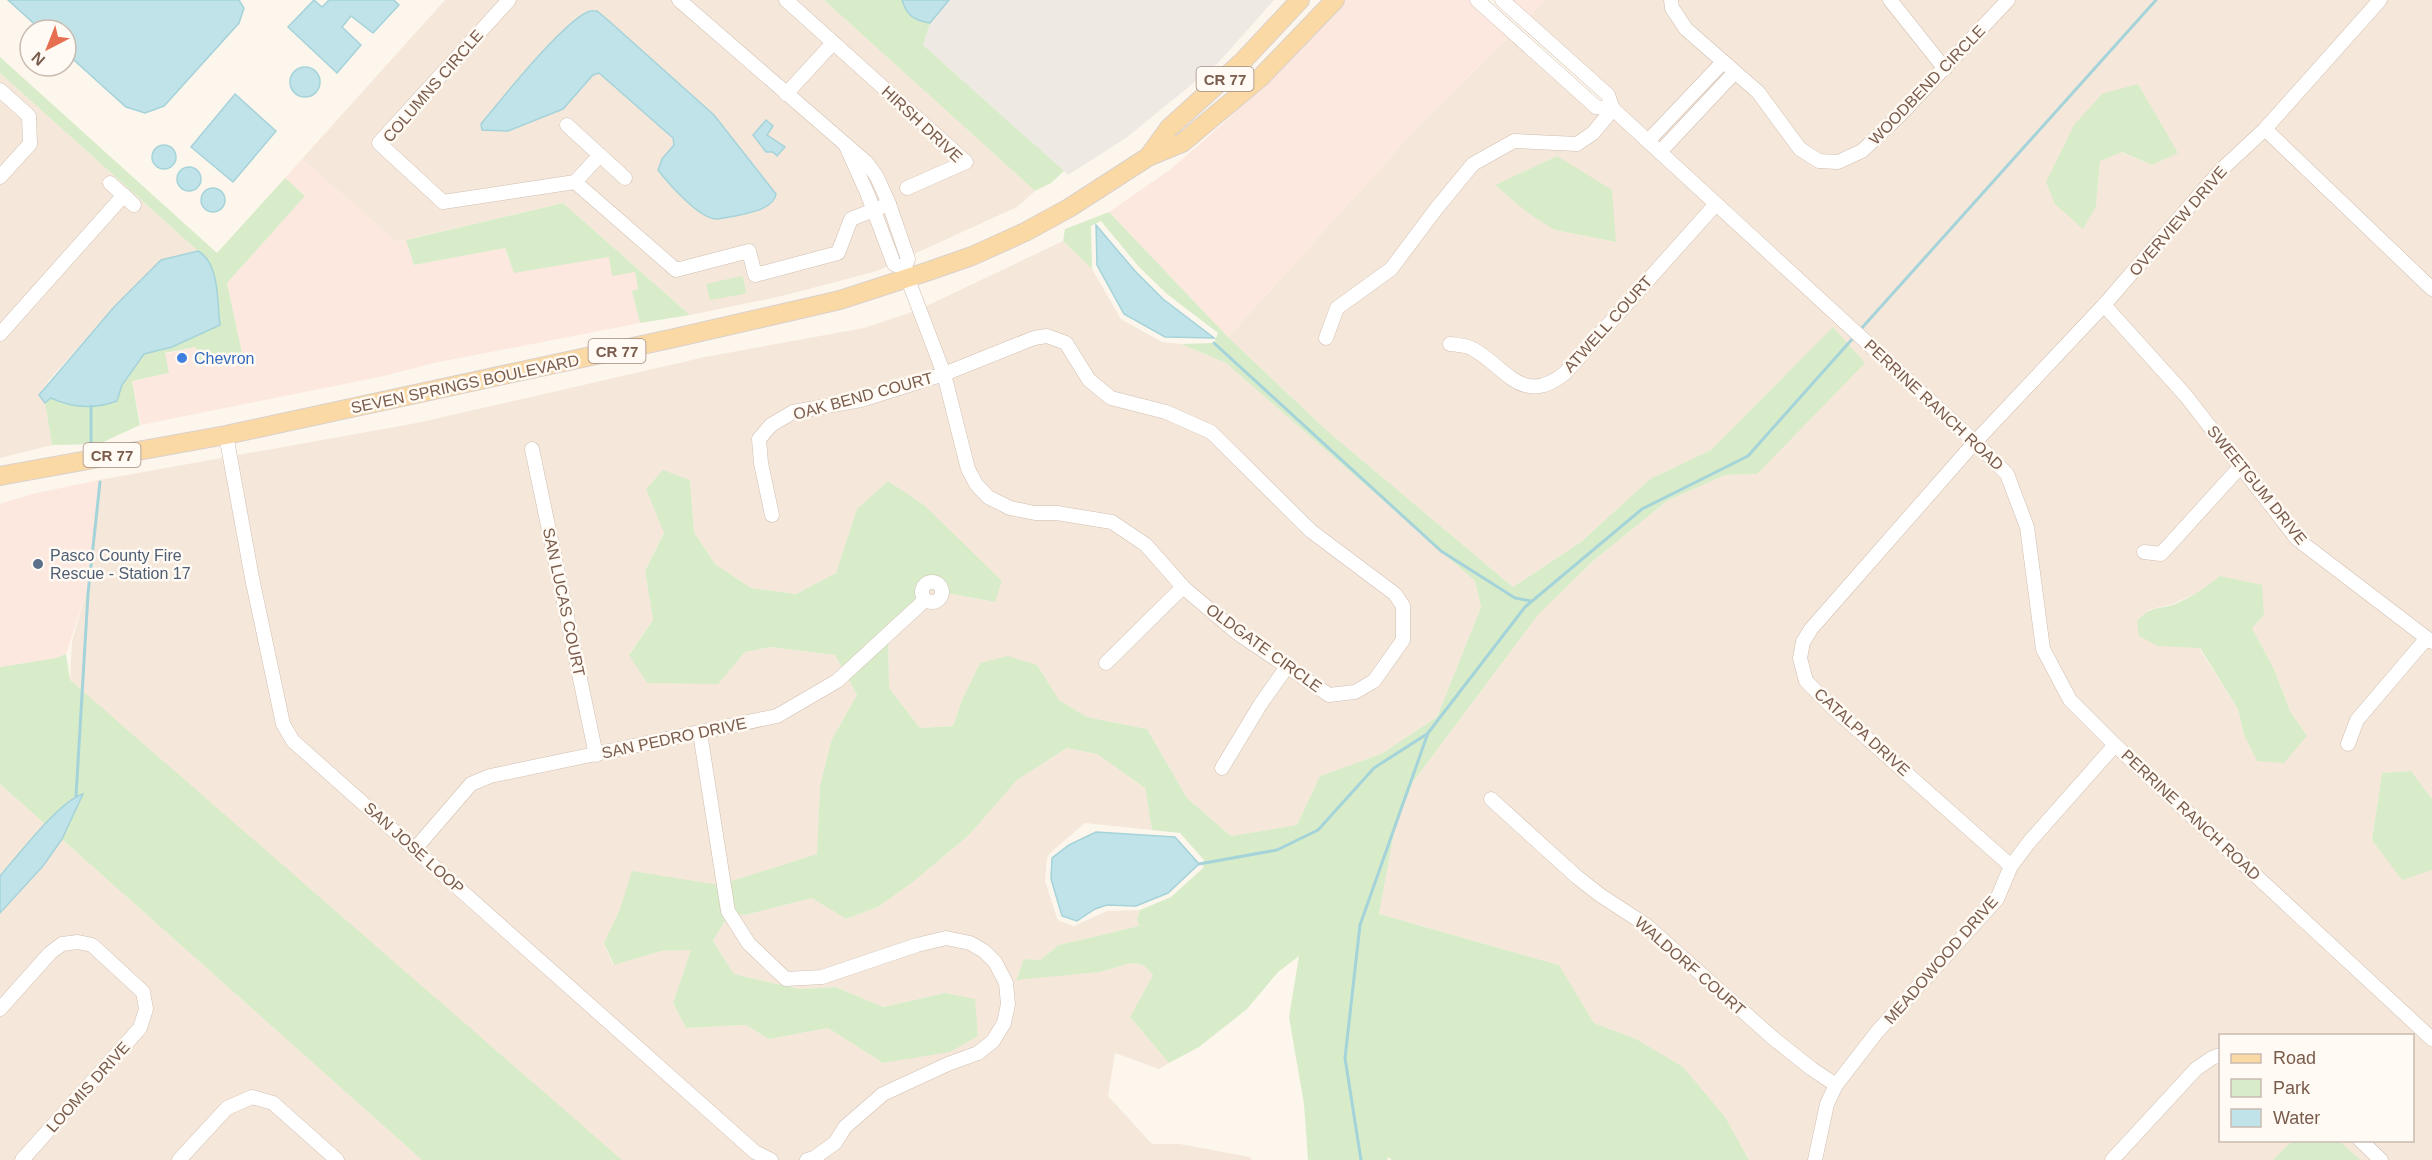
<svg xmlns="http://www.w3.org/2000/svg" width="2432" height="1160" font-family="Arial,sans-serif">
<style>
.residential{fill:#f5e8da;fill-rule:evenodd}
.commercial{fill:#fde8e0}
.industrial{fill:#efe9e4}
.green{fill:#d8ecc9}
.water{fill:#bfe3e8;stroke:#a5d3da;stroke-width:1.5}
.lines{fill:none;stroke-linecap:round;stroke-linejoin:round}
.stream{stroke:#a5d3da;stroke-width:3}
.minor-casing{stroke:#d1beb0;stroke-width:15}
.major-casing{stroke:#dad1cd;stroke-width:20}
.minor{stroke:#fff;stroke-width:14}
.major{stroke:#fbd9a5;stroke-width:18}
.shop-dot{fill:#3f7fe0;stroke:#fffaf3;stroke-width:2}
.service-dot{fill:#5c6f8a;stroke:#fffaf3;stroke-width:2}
.labels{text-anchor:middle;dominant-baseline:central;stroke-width:5;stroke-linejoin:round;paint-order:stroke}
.shield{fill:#fffaf3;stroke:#a28b7f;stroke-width:1.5}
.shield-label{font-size:15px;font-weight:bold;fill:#7a5c4d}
.street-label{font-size:16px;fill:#7a5c4d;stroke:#fffaf3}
.shop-label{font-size:16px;fill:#366cbe;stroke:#fffaf3;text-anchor:start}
.service-label{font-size:16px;fill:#4e5e75;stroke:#fffaf3;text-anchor:start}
</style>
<rect width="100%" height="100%" fill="#fdf6ec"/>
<g class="residential">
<path d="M445,0H824L1035,191L1017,207L877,271L782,296L690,315L563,203L396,242L302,159Z"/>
<path d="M1545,0H2432V799L2411,771L2382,773L2372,840L2432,870V1031L2119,741L2075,696L2048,646L2012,471L1619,106L1611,88L1530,16ZM2138,84L2177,153L2152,165L2121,152L2100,161L2096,206L2046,182ZM2220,576L2252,628L2274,669L2290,711L2307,736L2244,735L2238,709L2199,648L2148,610L2173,604L2199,592Z"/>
<path d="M1509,37L1611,116L1971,446L2002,477L2021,529L2038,650L2111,749L2432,1047V1160H2361L2339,1141L2412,1140V1036H2220V1140L2292,1141L2273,1160H1749L1725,1117L1636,1039L1594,1023L1559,965L1379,914L1395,828L1413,782L1538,615L1593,561L1667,501L1725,475L1757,474L1833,328L1711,450L1650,479L1581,542L1513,587L1325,429L1228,337L1423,121ZM1557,156L1616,242L1555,230L1496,185Z"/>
<path d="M0,73L198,251L161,260L114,307L49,380L39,395L45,403L52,445L0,458Z"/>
<path d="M1063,241L1092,269L1121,319L1162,342L1181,344L1226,363L1475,581L1481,607L1437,717L1381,754L1320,776L1297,825L1231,836L1187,798L1147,729L1087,717L1059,700L1037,665L980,663L962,700L953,726L920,728L889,688L888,623L930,590L994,602L1002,581L977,558L857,509L836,573L796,594L751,588L715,564L694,532L690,480L645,571L653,620L629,654L647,683H718L745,652L771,647L835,655L857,695L831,741L820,786L818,854L719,885L620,909L604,943L613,965L661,951L691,950L673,1003L686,1028L746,1025L769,1039L828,1028L883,1063L945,993L883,1007L836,987L799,989L734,974L713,941L729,914L745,915L812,898L846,919L878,907L913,882L969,835L1017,780L1067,748L1097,754L1145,788L1152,830L1085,823L1049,854L1047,859L1045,881L1057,918L1060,921L1074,926L1107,911L1140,910L1137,919L1139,926L1059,945L1040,960L1024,959L1016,979L1100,972L1131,963L1143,965L1153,975L1130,1017L1169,1063L1159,1069L1115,1053L1108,1096L1152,1144H1180L1250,1157L1252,1160H608L70,680L72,641L86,593L99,480L417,423L705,357L864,328L918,310Z"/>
<path d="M0,784L422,1160H0Z"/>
</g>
<g class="commercial">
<path d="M1345,0H1468L1509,37L1423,121L1228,337L1109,212L1171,169L1227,120L1292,57Z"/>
<path d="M1511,0H1545L1530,16Z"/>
<path d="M302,159L396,242L406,240L414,265L505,248L507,257L582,261L609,257L635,271L638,290L632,291L640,323L434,363L384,376L141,425L132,381L168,373L165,354L196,347L199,361L242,353L227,283L305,196L285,178Z"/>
<path d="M99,480L86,593L66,654L56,658L0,667V504L32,494Z"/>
</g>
<path class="industrial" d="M949,0H1274L1218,63L1126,138L1068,175L923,45L930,23Z"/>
<g class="green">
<path d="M824,0H902C907,16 914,20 930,23L923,45L1064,171L1051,183L1035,191Z"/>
<path d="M0,57L217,253L285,178L305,196L227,283L242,353L199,362L196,347L165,353L169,373L132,381L140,425L99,444L52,445L45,403L51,397C71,408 95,409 116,401L122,385L144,354L172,347L205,255L198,251L0,73Z"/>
<path d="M2138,84L2178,153L2152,165L2122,152L2100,161L2096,206L2083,229L2055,204L2046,182L2074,125L2102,94Z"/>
<path d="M1557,156L1612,190L1616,242L1555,230L1528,213L1495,185Z"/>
<path d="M563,203L690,315L640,323L632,291L638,289L635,272L612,276L609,257L514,273L505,248L414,265L406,240Z"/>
<path d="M1109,212L1228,337L1325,429L1513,587L1581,542L1650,479L1711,450L1833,327L1865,363L1757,474L1725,475L1667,501L1593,561L1538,615L1413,782L1395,828L1379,914L1559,965L1594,1023L1636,1039L1683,1067L1725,1117L1749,1160H1392L1388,1157L1387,1160H1308L1304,1104L1289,1017L1299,956L1278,972L1247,1009L1199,1047L1169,1063L1130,1017L1153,975L1143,965L1131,963L1100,972L1016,980L1024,959L1040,960L1059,945L1139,926L1137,919L1140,910L1171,897L1203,868L1204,860L1180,833L1152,830L1145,788L1097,754L1067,748L1017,780L969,835L913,882L878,907L846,919L812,898L745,915L729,914L713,941L734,974L799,989L836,987L883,1007L945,993L975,999L978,1036L950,1052L883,1063L828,1028L769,1039L746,1025L686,1028L673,1003L691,950L661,951L614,965L604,943L620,909L632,871L719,885L817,854L820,786L831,741L857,695L835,655L771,647L745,652L718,684L647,683L629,655L653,620L645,571L664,533L646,489L663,470L690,480L694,532L715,564L751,588L796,594L836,573L857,509L888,481L924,505L1002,581L995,602L930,590L888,623L889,688L920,728L953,726L962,700L980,663L1008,656L1037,665L1059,700L1087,717L1147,729L1187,798L1231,836L1297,825L1320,776L1381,754L1437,717L1481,607L1475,581L1226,363L1181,344L1214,343L1218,333L1167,294L1139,267L1101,221L1091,226L1092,269L1063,241L1065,229Z"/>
<path d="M741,276L743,277L746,292L744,294L710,300L706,284Z"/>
<path d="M2220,576L2262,585L2264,615L2252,628L2274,669L2290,711L2307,736L2284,763L2257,761L2244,735L2238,709L2200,648L2158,646L2139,636L2137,621C2153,604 2156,611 2175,604C2192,597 2206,587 2220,576Z"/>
<path d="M66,654L70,680L622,1160H422L0,784V667L56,658Z"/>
<path d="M2411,771L2432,799V870L2402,880L2372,840L2382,773Z"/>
<path d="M2292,1141H2339L2361,1160H2273Z"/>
</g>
<g class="water">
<path d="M8,0H239L244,8L239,23L164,106L145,113L126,107L66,53V30H41Z"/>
<path d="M314,0L322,7L329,0H394L399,5L373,33L351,16L342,27L361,45L337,73L288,27Z"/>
<path d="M902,0H949L930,23C914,20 907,16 902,0Z"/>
<path d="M590,11H597L609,21L714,115L776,194C774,212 734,216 718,219C701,221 669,184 658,170L662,159L674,145L673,138L599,73L593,75L563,109L508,131L482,130L481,124C500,101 565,19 590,11Z"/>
<circle cx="305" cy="82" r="15"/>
<path d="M235,94L276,131L233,182L191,147Z"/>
<path d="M766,120L773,126L767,135L785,147L777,156L773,152H766L753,135Z"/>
<circle cx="164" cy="157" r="12"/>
<circle cx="189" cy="179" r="12"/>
<circle cx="213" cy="200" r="12"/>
<path d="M1096,225L1135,271L1163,299L1214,338L1165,337L1124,314L1097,265Z"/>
<path d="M198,251C220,263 217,303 220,325L172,347L144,354L122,385L117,401C95,409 72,408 51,398L45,403L39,395L114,307L161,260Z"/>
<path d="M83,794L62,839L43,866L0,913V876C18,856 59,801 83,794Z"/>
<path d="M1096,832L1175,837L1199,864L1168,893L1136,906L1107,905L1095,909L1077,921L1062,916L1051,879L1052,858L1069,845Z"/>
</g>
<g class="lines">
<g class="stream">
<path d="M1860,330L2156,0"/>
<path d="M1214,343L1441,551L1515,598L1531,601"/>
<path d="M91,406V445"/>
<path d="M76,796L88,594L100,482"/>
<path d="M1199,864L1277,850L1318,830L1374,768L1427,734"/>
<path d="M1361,1160L1345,1058L1360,925L1428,733L1525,607L1642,509L1748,456L1854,337"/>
</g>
<g class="minor-casing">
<g id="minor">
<path d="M509,0L379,143L443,202L575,182L676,270L749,251L755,275L838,253L851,219L889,204"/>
<path d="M679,0L867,163L877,177L889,204L908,259L904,269"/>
<path d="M786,0L966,162L907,188"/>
<path d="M1477,0L1596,107L1613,109"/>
<path d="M1502,0L1608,95L1613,109L1975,442L2007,474L2027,527L2043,649L2070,700L2115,745L2432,1039"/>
<path d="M1671,0L1672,8L1686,29L1758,92L1800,149L1819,161L1838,162L1862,151L1900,115L2008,0"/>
<path d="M1890,0L1945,69"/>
<path d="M0,90L29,116L30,144L0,177"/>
<path d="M786,94L833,43"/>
<path d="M567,125L625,178"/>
<path d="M2265,129L2432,289"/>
<path d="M1648,141L1723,62"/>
<path d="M1660,152L1735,72"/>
<path d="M575,182L600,155"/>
<path d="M110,183L134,205"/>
<path d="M2104,305L2186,396L2297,539L2432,642"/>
<path d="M0,334L124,195"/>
<path d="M1326,338L1337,308L1391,269L1436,209L1473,164L1514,141L1577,144L1593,133L1613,109"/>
<path d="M1450,344C1457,345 1467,345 1473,349C1505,366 1522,408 1565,373L1716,204"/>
<path d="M226,435L252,578L283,724L293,741L755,1152L771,1160"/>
<path d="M532,449L596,755"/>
<path d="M772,515L761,463L759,439L771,425L793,412L861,400L944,374L1034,338L1047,336L1066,343L1089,380L1111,398L1166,412L1211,432L1311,531L1395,594L1403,606V640L1374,681L1355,692L1329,695L1236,632L1183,587L1146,545L1112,522L1057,513H1035L1010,508L988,497L976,484L968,469L944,374L904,269L894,264L868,195L846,146"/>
<path d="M2144,552L2161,554L2240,467"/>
<circle cx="932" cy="592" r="10"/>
<path d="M1106,663L1183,587"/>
<path d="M700,733L728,911L749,944L786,979L822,977L917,945L946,938L970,943L984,951L995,962L1006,983L1008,1004L1004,1023L993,1041L978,1053L948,1064L883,1094L845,1127L835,1143L814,1158L807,1160"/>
<path d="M2348,744L2357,720L2426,639"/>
<path d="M1222,768L1260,705L1286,668"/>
<path d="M1491,799L1577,877L1600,895L1646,925L1773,1038L1812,1069L1836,1085"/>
<path d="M415,849L471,784L490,776L777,716L837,681L925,600"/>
<path d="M2011,866L1834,709L1806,681L1800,658L1803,642L1811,629L1975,442L2104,305L2221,170L2265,129L2380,0"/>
<path d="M0,1009L50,953L62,944L78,942L92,945L143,992L146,1009L140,1028L22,1160"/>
<path d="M2360,1140L2381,1160"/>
<path d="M179,1160L227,1108L252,1097L273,1103L337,1160"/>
<path d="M1815,1160L1827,1104L1836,1085L1877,1032L1997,899L2011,866L2030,841L2115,745"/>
<path d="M2112,1160L2196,1069L2212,1058L2220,1055"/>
</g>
</g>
<g class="major-casing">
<g id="major">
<path d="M1148,157L1169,128L1242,62L1300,0"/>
<path d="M0,476L226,435L670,339L840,300L926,272L972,256L1025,232L1069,208L1148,157L1182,143L1261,77L1335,0"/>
</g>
</g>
<use href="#minor" class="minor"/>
<use href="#major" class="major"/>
</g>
<circle class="shop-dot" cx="182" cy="358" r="6"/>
<circle class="service-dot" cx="38" cy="564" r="6"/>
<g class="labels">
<g class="shield">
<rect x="1196.5" y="67" width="57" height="24" rx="4.5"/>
<rect x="588.5" y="339" width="57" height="24" rx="4.5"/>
<rect x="83.5" y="443" width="57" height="24" rx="4.5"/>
</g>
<g class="shield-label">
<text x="1225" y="79">CR 77</text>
<text x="617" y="351">CR 77</text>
<text x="112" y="455">CR 77</text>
</g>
<g class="street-label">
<text transform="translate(1927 85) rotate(-46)">WOODBEND CIRCLE</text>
<text transform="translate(433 86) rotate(-49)">COLUMNS CIRCLE</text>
<text transform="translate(922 124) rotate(43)">HIRSH DRIVE</text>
<text transform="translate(2178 221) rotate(-49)">OVERVIEW DRIVE</text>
<text transform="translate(1608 324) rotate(-48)">ATWELL COURT</text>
<text transform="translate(465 384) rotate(-12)">SEVEN SPRINGS BOULEVARD</text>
<text transform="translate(863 396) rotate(-15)">OAK BEND COURT</text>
<text transform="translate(1934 405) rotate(43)">PERRINE RANCH ROAD</text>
<text transform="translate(2257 485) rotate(51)">SWEETGUM DRIVE</text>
<text transform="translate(564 602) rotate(78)">SAN LUCAS COURT</text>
<text transform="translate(1264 648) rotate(36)">OLDGATE CIRCLE</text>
<text transform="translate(1862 732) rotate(42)">CATALPA DRIVE</text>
<text transform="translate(674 738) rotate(-12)">SAN PEDRO DRIVE</text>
<text transform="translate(2191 815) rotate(43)">PERRINE RANCH ROAD</text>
<text transform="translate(414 848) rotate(42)">SAN JOSE LOOP</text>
<text transform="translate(1941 960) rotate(-49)">MEADOWOOD DRIVE</text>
<text transform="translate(1690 966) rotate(41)">WALDORF COURT</text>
<text transform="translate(88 1087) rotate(-48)">LOOMIS DRIVE</text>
</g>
<g class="shop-label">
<text x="194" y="358">Chevron</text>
</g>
<g class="service-label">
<text x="50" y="555">Pasco County Fire<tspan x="50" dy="18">Rescue - Station 17</tspan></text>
</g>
</g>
<rect x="2219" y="1034" width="195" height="108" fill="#fffaf3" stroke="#cabbb1" stroke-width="1.5"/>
<rect x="2231" y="1054" width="30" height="9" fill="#fbd9a5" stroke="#cabbb1" stroke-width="1.5"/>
<text x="2273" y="1064" font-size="18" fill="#7a5c4d">Road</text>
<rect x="2231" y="1079" width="30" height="18" fill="#d8ecc9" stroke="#cabbb1" stroke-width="1.5"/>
<text x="2273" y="1094" font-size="18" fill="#7a5c4d">Park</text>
<rect x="2231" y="1109" width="30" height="18" fill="#bfe3e8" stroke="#cabbb1" stroke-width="1.5"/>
<text x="2273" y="1124" font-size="18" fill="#7a5c4d">Water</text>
<g transform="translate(48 48) rotate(222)"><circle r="28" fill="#fffaf3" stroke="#cabbb1" stroke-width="1.5"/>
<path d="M0-4.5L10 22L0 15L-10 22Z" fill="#e76f51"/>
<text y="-9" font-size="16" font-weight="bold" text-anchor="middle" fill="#7a5c4d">N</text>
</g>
</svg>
